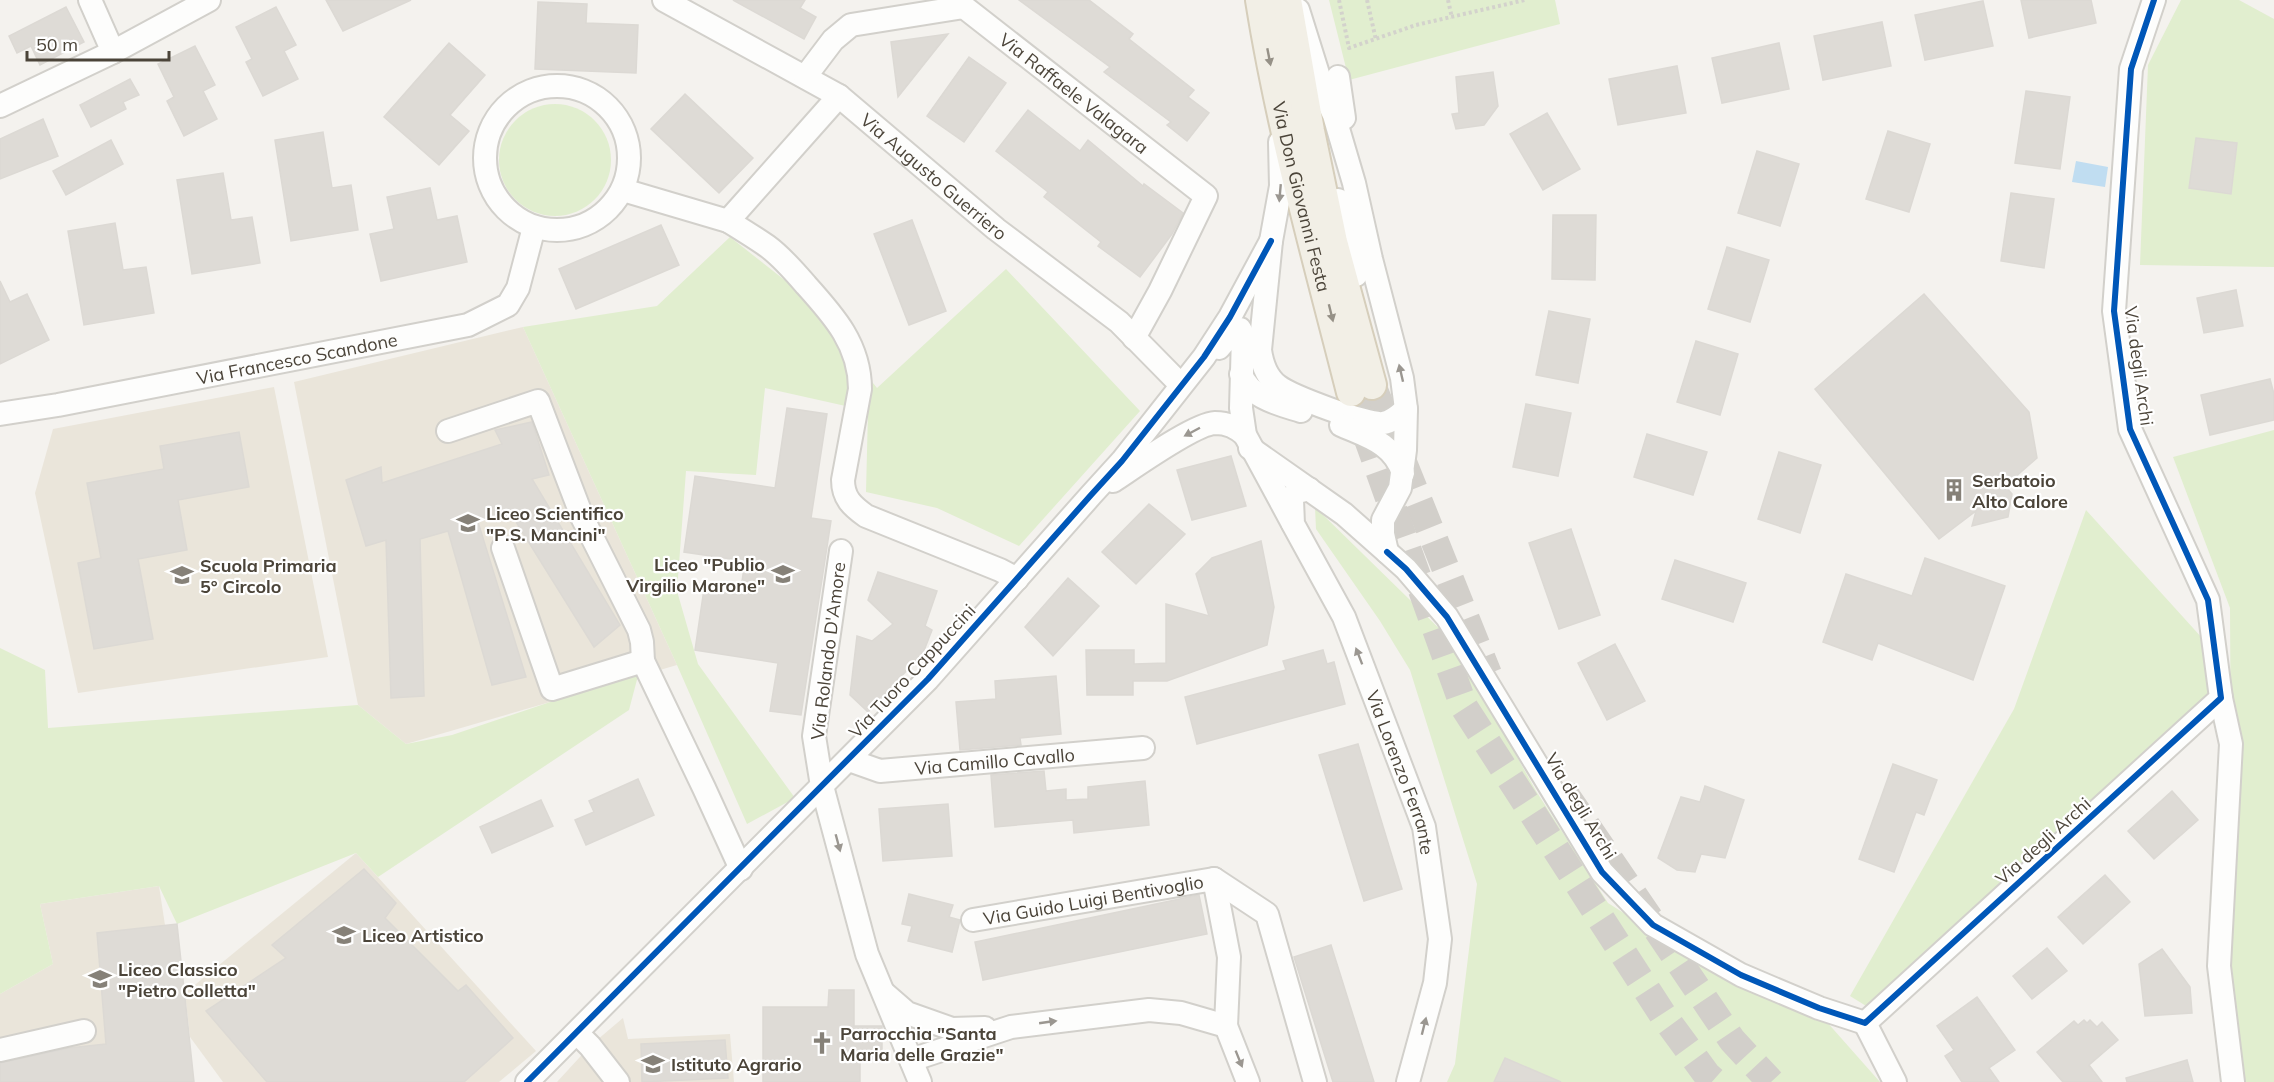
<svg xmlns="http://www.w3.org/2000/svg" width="2274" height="1082" font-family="Mulish,sans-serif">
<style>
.education{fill:#eae5da}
.green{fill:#e1eecf}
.water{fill:#c0ddf1}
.building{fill:#dedbd6;stroke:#dcd9d4;stroke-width:1.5}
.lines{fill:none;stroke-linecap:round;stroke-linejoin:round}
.major-tunnel{stroke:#d2cfca;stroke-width:28;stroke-dasharray:28 14;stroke-linecap:butt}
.minor-casing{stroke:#d2d0cb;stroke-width:26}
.major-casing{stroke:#d6cebb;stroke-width:32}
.path{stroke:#d3d2cc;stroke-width:4;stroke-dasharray:3 3;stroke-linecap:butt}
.minor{stroke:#fdfdfc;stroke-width:22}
.major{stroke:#f2efe6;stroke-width:28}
.cycleway-casing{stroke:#fff;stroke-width:10}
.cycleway{stroke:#0057b8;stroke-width:6}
.oneway{fill:#969187}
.oneway2{fill:#9b9791}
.labels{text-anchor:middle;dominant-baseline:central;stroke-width:4.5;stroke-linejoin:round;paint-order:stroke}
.street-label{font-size:18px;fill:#4b4439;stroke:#fff}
.poi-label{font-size:18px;font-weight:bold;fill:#4b4439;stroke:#fff;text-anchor:start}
</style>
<rect width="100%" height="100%" fill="#f4f2ee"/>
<g class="education">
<path d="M523,327L677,665L406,744L358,705L294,382Z"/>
<path d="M274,387L328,657L78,693L35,493L53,429Z"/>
<path d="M356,853L536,1051L499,1082H223L190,1037L185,993Z"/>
<path d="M159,886L189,1082H0V994L53,964L40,904Z"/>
<path d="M623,1018L628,1039L730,1034L734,1082H557L590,1046Z"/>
</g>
<g class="green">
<path d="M1329,0H1555L1560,24L1349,80Z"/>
<path d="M2181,0H2239L2274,19V267L2140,265L2148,65Z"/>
<circle cx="555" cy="160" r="56"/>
<path d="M730,237L801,293L877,388L1006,269L1140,411L1019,546L937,508L866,492L868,411L765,388L756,475L686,471L677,591L698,664L795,798L747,824L677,665L523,327L657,306Z"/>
<path d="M2274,430V1082H2243L2232,969L2230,608L2173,457Z"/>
<path d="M1315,507L1454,643L1536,791L1608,903L1691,956L1826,1021L1880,1082H1447L1455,1064L1477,884L1410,670L1380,621L1316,529Z"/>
<path d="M2086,510L2203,639L2210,694L1871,1009L1850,996L2014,709Z"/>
<path d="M0,648L45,670L48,728L358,705L406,744L452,735L639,672L629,710L378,877L356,853L177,924L159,886L40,904L53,964L0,994Z"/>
</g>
<path class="water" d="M2076,161L2108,167L2105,187L2072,182Z"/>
<g class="building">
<path d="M326,0H411L343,31Z"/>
<path d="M733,0H805L800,8L816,17L804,39Z"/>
<path d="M1019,0H1089L1133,34L1129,39L1194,90L1188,97L1209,113L1187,141L1167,125L1171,122L1104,72L1110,67Z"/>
<path d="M2021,0H2091L2096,23L2029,38Z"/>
<path d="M1983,1L1993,46L1925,60L1915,15Z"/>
<path d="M538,2L587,4L586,23L638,25L636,73L535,69Z"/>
<path d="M66,7L84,42L40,65L31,46L17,53L9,36Z"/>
<path d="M276,7L296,45L284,51L298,79L263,96L246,62L252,59L236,27Z"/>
<path d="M1882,22L1891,66L1823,80L1814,36Z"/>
<path d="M948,34L898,97L891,42Z"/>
<path d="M449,43L485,75L450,115L469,131L439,165L384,117Z"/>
<path d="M1779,43L1789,89L1722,103L1712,58Z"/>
<path d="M195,46L215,85L203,91L217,119L184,136L167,101L174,97L158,64Z"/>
<path d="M969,57L1006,83L964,142L927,116Z"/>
<path d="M1677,66L1686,113L1618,125L1609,79Z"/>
<path d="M1493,72L1498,106L1484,125L1456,129L1452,114L1459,113L1456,77Z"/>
<path d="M130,79L139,95L123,102L126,109L91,127L80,105Z"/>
<path d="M2026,91L2070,97L2060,169L2015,163Z"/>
<path d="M685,94L753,158L719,193L651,129Z"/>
<path d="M1028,110L1080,151L1088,140L1143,186L1144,184L1183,213L1172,234L1140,277L1098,246L1101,242L1044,197L1048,192L996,151Z"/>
<path d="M1547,113L1580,169L1543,190L1510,134Z"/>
<path d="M43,119L58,156L0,179V139Z"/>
<path d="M1888,131L1930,144L1909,212L1866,199Z"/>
<path d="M323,132L332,188L351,185L358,230L291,241L275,140Z"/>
<path d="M2196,138L2237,143L2231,194L2189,188Z"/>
<path d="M111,140L123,164L66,195L53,171Z"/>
<path d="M1757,151L1799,164L1780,226L1738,213Z"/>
<path d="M223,173L231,220L252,217L260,263L192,274L177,180Z"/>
<path d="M430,188L437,220L457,216L467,262L381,281L370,234L394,229L387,197Z"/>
<path d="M2011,193L2054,199L2044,268L2001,261Z"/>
<path d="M1553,215H1596L1595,280L1552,279Z"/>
<path d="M912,220L946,311L909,325L874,234Z"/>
<path d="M115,223L123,270L146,267L154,313L84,325L68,231Z"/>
<path d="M661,225L679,265L576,309L559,269Z"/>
<path d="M1727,247L1769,260L1750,322L1708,309Z"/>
<path d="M0,281L10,302L27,294L49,340L0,364Z"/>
<path d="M2236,290L2243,326L2204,333L2197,298Z"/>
<path d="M1924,294L2029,412L2037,458L2005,486L2012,494L2008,517L1972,526L1976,511L1939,539L1815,389Z"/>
<path d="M1549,311L1590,319L1578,383L1536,375Z"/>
<path d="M1696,341L1738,354L1720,415L1677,402Z"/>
<path d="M2270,379L2274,394V420L2210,435L2201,395Z"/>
<path d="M1526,404L1571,413L1558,476L1513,467Z"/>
<path d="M787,408L827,414L811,518L831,521L801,715L770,711L778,663L695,650L704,589L740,595L745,561L684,552L695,476L775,488Z"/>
<path d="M532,422L549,475L532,479L620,625L594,647L508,509L478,522L526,677L492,685L448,531L420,539L424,696L391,698L386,540L366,546L346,480L381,467L382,483L502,444L495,430Z"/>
<path d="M239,432L249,487L178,500L187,550L138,559L153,639L94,649L78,563L101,558L87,483L164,469L160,446Z"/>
<path d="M1647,434L1707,452L1693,495L1634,477Z"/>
<path d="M1779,452L1821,465L1800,533L1758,519Z"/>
<path d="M1231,456L1246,506L1192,520L1177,470Z"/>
<path d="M1149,504L1185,534L1136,584L1102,552Z"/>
<path d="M1571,529L1600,615L1559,629L1529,543Z"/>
<path d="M1261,541L1274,607L1267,645L1167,681H1133V695H1087L1086,650H1134V664L1166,663V604L1209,616L1196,574L1212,558Z"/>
<path d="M1925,558L2005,586L1973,680L1878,643L1872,660L1823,642L1846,574L1912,596Z"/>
<path d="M1675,560L1746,583L1733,622L1662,599Z"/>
<path d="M878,572L937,591L925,626L932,630L923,653L868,712L850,695L857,636L872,641L893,624L868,600Z"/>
<path d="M1068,578L1099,606L1053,656L1025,627Z"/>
<path d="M1615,644L1645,701L1607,720L1578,663Z"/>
<path d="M1323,650L1327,664L1334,662L1345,704L1197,744L1185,697L1286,670L1283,661Z"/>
<path d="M1056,676L1061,734L1020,738L1021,745L960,750L956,702L996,699L995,681Z"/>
<path d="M1358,744L1402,889L1364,901L1319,755Z"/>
<path d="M1893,764L1937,780L1924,815L1916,812L1894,872L1859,859Z"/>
<path d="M1044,771L1046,791L1066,789V800L1088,799V787L1145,781L1149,825L1074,833L1073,820L995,827L991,775Z"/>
<path d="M638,779L654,815L586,845L575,820L594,812L589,801Z"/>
<path d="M1705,786L1744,800L1725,858L1701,854L1695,872L1677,870L1658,858L1681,797L1700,802Z"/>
<path d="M2172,791L2198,820L2154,859L2128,831Z"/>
<path d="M541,800L553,826L492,853L480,827Z"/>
<path d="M948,804L952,856L883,861L879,809Z"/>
<path d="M364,869L396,903L385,918L458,991L466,985L513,1038L464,1082H267L206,1011L286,958L272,945Z"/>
<path d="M2105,875L2130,902L2083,944L2058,917Z"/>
<path d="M909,894L953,905L949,917L960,920L952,952L908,941L912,926L902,924Z"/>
<path d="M1199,895L1207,934L983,980L975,942Z"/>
<path d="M177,924L194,1082H0V1063L69,1048L106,1044L97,933Z"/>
<path d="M1331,945L1374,1082H1333L1294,957Z"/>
<path d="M2047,948L2067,971L2032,999L2013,976Z"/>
<path d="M2162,949L2190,987L2192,1013L2145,1016L2139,964Z"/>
<path d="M829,990H854V1026H882V1059H860V1082H763V1007H828Z"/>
<path d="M1977,997L2015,1050L1989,1068L1999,1082H1962L1945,1056L1954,1050L1937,1026Z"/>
<path d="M2084,1020L2087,1023L2090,1020L2097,1027L2102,1022L2118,1040L2089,1065L2102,1082H2063L2037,1052L2074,1021L2078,1025Z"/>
<path d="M725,1040L728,1078L642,1082L641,1044Z"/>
<path d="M1505,1058L1561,1082H1494Z"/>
<path d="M2187,1060L2193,1082H2127L2126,1078Z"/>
</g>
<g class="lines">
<g class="major-tunnel">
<path d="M1372,385L1488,674"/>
<path d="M1351,392L1464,707L1663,1015L1707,1075L1715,1082"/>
<path d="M1563,791L1732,1040L1771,1082"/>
</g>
<g class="minor-casing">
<g id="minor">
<path d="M90,0L113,52"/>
<path id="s1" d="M664,0L839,96L996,229L1119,322L1181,385"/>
<path id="s2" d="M805,77L833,40L851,25L964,7L1206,196L1160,291L1134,338"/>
<path d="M1338,77L1344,118"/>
<circle cx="557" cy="158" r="72"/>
<path d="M0,106L113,52L209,0"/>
<path d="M1280,142L1281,186L1271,241L1260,350C1262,364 1266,377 1278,386C1291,396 1367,425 1383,423C1392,422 1399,415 1406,409"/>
<path d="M623,190L728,221L839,96"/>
<path d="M1338,200L1356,275"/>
<path d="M728,221C741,229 754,237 767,246C781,256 794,271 806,285C834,316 860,345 860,389L843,480C843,498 852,506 866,516L1000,570L1017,579"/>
<path d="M1219,348L1235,329H1240L1243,335L1241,408L1245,435L1292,522"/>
<path d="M1241,374C1250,398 1279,404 1301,411"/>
<path id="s3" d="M0,414L58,405L468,325L508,305L518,288L534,227"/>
<path d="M1341,425C1368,437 1393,443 1403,473"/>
<path d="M448,431L538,401L583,519L639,630L642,642L643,661L704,788L741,869"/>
<path d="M1250,448L1344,514L1387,552L1383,534V520L1400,488L1405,450L1406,409L1402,378L1371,259L1354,183L1334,115L1324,93L1298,10"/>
<path d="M1113,481C1133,468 1194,424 1215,423C1228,423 1236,427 1245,435"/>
<path id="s4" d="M1309,489L1297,492L1294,495L1292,500L1293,524L1344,617L1424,827L1440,939L1435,983L1408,1082"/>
<path d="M503,548L552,689L643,661"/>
<path d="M841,551L814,736L822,786L867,954L920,1082"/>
<path d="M1387,552L1406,569L1447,617L1602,872L1653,925L1741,975L1819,1008L1865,1023"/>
<path d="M2221,698L2231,744L2219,966L2233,1082"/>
<path id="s5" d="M849,760L880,771L1143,748"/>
<path d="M1214,879L1267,914L1315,1082"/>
<path id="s6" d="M973,920L1214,879L1229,957L1226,1026"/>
<path d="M884,993L907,1013L952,1029L985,1028"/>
<path d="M1865,1023L2221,698L2208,600L2130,429L2114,311L2131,69L2154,0"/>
<path d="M1865,1023L1895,1082"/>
<path d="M577,1033L590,1046L618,1082"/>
<path d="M0,1050L84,1031"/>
<path d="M911,1060L1011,1027L1149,1010L1181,1013L1226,1026L1248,1082"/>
<path d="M527,1082L928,679L1091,495L1122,461L1204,357L1230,317L1271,241"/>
</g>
</g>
<g class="major-casing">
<g id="major">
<path id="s7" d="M1260,0C1281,132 1318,262 1351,392"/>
<path d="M1287,0L1310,131L1333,242L1372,385"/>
</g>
</g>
<g class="path">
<path d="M1339,0L1349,48L1416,25L1525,0"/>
<path d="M1367,0L1376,40"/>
<path d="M1448,0L1452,18"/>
</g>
<use href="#minor" class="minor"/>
<use href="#major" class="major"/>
<g class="cycleway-casing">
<g id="cycleway">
<path d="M1387,552L1406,569L1447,617L1602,872L1653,925L1741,975L1819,1008L1865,1023L2221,698L2208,600L2130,429L2114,311L2131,69L2154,0"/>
<path d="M527,1082L928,679L1091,495L1122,461L1204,357L1230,317L1271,241"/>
</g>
</g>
<use href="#cycleway" class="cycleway"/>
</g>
<defs><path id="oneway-solid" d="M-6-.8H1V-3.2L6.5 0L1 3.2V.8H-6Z" transform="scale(1.5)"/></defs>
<g class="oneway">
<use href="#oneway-solid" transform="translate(1269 57) rotate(79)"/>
<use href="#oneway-solid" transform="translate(1331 313) rotate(76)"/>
</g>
<g class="oneway2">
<use href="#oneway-solid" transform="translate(1280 193) rotate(95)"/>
<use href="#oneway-solid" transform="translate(1401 373) rotate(-103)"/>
<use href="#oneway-solid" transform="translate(1192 432) rotate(152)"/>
<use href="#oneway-solid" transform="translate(1359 656) rotate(-111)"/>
<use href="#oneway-solid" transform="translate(838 843) rotate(75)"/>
<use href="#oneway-solid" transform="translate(1048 1022) rotate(-8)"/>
<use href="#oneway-solid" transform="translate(1424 1026) rotate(-76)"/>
<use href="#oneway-solid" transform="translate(1239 1059) rotate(68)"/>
</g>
<defs>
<g id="building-bare" transform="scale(1.8)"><path d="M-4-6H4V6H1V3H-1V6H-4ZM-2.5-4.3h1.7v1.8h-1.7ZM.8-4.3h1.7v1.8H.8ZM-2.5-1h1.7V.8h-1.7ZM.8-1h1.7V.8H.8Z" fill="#868178" stroke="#fff" stroke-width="2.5" paint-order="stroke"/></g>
<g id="school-bare" transform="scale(1.8)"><path d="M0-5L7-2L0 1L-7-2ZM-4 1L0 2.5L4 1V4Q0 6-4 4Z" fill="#868178" stroke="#fff" stroke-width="2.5" paint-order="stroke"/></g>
<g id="church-bare" transform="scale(1.8)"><path d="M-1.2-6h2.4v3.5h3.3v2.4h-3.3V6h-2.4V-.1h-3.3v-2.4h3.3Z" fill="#868178" stroke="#fff" stroke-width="2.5" paint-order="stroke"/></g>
</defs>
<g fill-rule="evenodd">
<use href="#building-bare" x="1954" y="490"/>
<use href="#school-bare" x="468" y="523"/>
<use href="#school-bare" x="783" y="574"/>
<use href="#school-bare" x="182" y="575"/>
<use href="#school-bare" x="344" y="935"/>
<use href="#school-bare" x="100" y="979"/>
<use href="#church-bare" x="822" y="1043"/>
<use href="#school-bare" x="653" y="1064"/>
</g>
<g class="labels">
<g class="street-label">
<text stroke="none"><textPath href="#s2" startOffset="324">Via Raffaele Valagara</textPath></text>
<text stroke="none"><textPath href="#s1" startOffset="324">Via Augusto Guerriero</textPath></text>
<text stroke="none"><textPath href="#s7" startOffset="201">Via Don Giovanni Festa</textPath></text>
<text stroke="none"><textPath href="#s3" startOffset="302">Via Francesco Scandone</textPath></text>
<text transform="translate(2139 366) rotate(82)">Via degli Archi</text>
<text transform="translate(828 651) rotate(-83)">Via Rolando D'Amore</text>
<text transform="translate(912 671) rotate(-47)">Via Tuoro Cappuccini</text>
<text stroke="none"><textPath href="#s5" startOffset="148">Via Camillo Cavallo</textPath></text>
<text stroke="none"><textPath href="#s4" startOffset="318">Via Lorenzo Ferrante</textPath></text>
<text transform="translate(1581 806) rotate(59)">Via degli Archi</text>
<text transform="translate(2043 841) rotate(-42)">Via degli Archi</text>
<text stroke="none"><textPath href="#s6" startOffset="122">Via Guido Luigi Bentivoglio</textPath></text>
</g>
<g class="poi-label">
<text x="1972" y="480">Serbatoio<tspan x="1972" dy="21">Alto Calore</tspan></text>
<text x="486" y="513">Liceo Scientifico<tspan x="486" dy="21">"P.S. Mancini"</tspan></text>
<text x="765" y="564" text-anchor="end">Liceo "Publio<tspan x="765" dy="21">Virgilio Marone"</tspan></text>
<text x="200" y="565">Scuola Primaria<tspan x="200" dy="21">5° Circolo</tspan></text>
<text x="362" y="935">Liceo Artistico</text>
<text x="118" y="969">Liceo Classico<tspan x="118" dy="21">"Pietro Colletta"</tspan></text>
<text x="840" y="1033">Parrocchia "Santa<tspan x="840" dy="21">Maria delle Grazie"</tspan></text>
<text x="671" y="1064">Istituto Agrario</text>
</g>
</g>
<path d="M27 51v9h142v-9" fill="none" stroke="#4b4439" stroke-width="3"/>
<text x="36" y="51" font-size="18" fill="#4b4439" stroke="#ffffff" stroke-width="4.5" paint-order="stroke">50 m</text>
</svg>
